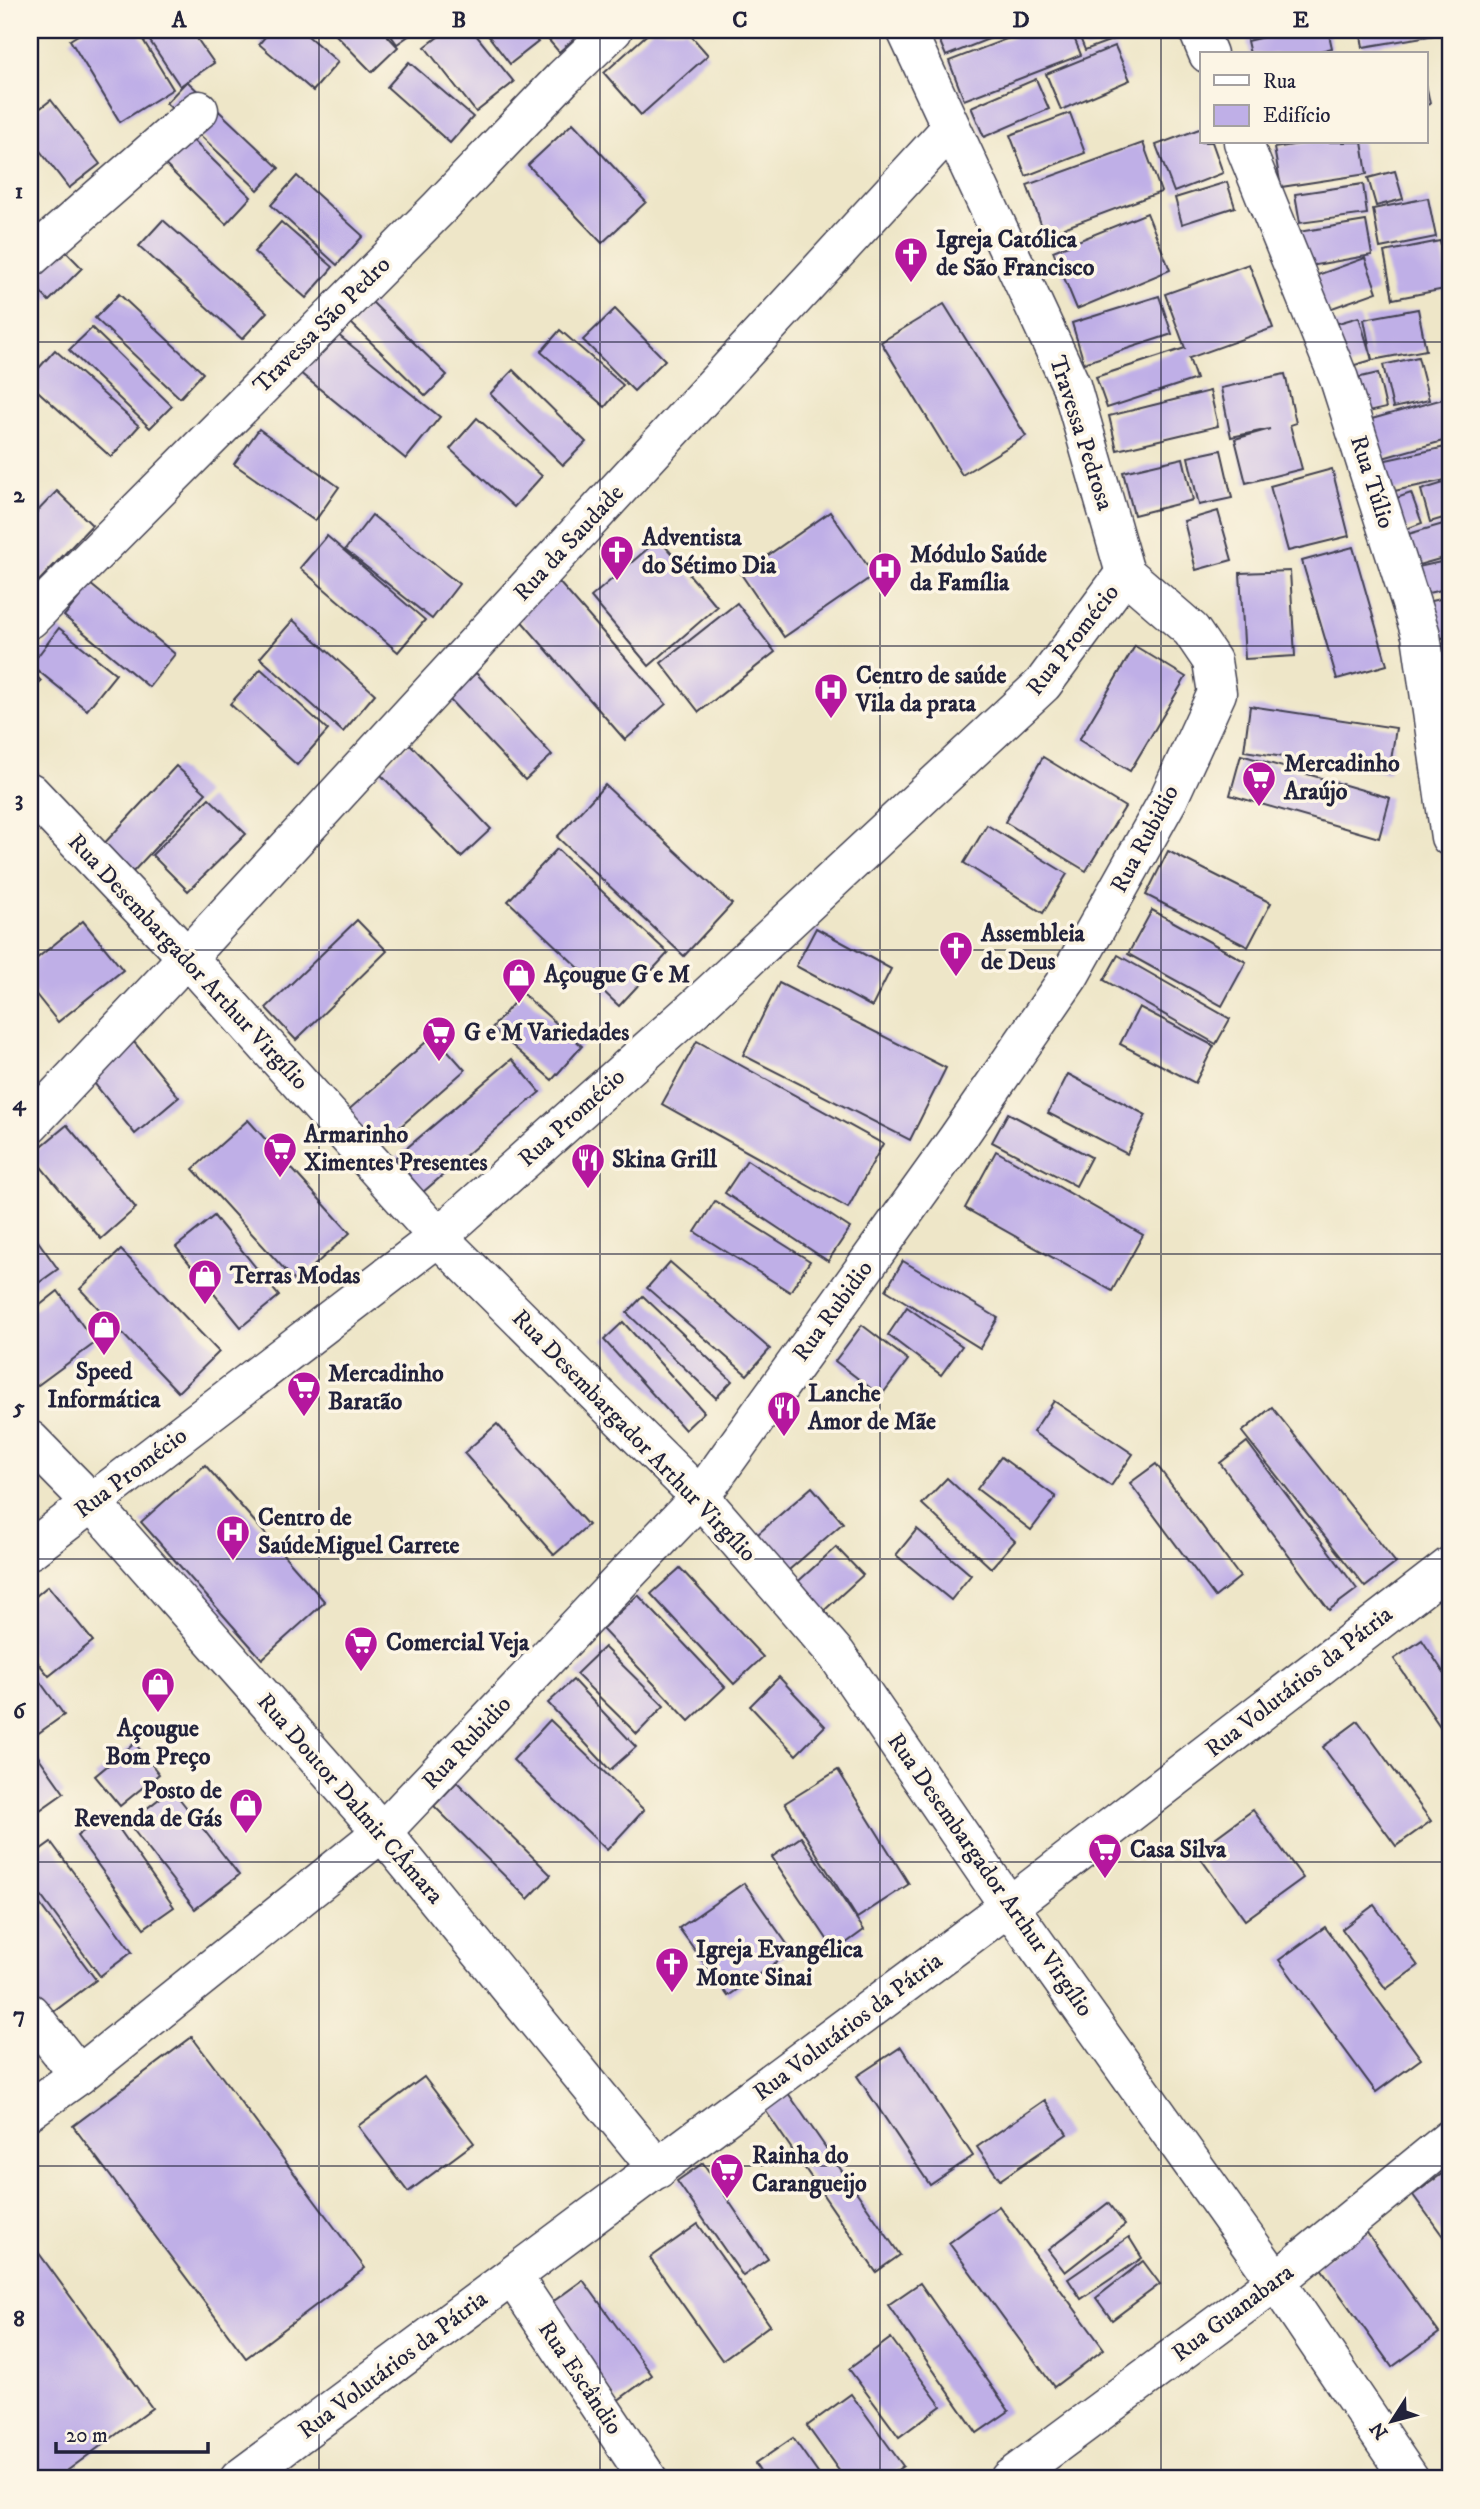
<svg xmlns="http://www.w3.org/2000/svg" width="1480" height="2509" font-family="'IM FELL DW Pica',serif">
<style>
.building{fill:#bfafe7}
.lines{fill:none;stroke-linecap:round;stroke-linejoin:round}
.minor-casing{stroke:#413f50;stroke-width:41}
.minor{stroke:#fff;stroke-width:38}
.grid{fill:none;stroke:#22223b;stroke-width:2;stroke-opacity:0.55}
.labels{text-anchor:middle;dominant-baseline:central;stroke-width:7;stroke-linejoin:round;paint-order:stroke}
.poi-label{font-size:24px;font-weight:bold;fill:#22223b;stroke:#fcf5e5;text-anchor:start}
.street-label{font-size:24px;fill:#22223b;stroke:#fcf5e5}
.neatline{fill:none;stroke:#22223b;stroke-width:2.5}
.grid-label{font-size:23px;text-anchor:middle;font-weight:bold;fill:#22223b}
</style>
<rect width="100%" height="100%" fill="#fcf5e5"/>
<filter id="ink" filterUnits="userSpaceOnUse"><feTurbulence type="fractalNoise" baseFrequency=".0143" numOctaves="2"/><feDisplacementMap in="SourceGraphic" scale="14" xChannelSelector="R" yChannelSelector="G"/><feConvolveMatrix kernelMatrix="1 2 1 2 8 2 1 2 1" color-interpolation-filters="sRGB"/></filter>
<filter id="wash" filterUnits="userSpaceOnUse"><feTurbulence type="fractalNoise" baseFrequency=".00686" numOctaves="4" result="noise"/><feDisplacementMap in="SourceGraphic" scale="28" xChannelSelector="R" yChannelSelector="G"/><feGaussianBlur stdDeviation="1.57" result="paint"/><feColorMatrix in="noise" values="0 0 0 0 0 0 0 0 0 0 0 0 0 0 0 0 0 1.4 0 .05"/><feComposite in="paint" operator="in"/></filter>
<g filter="url(#wash)">
<rect width="100%" height="100%" fill="#eee6c8"/>
<g id="blocks">
<g class="building">
<path d="M86,30H137L173,89L120,122L70,40Z"/>
<path d="M160,30H191L214,63L180,86L148,38Z"/>
<path d="M247,30H263L252,37Z"/>
<path d="M271,30H301L338,62L313,91L259,44Z"/>
<path d="M331,30H382L398,47L372,72Z"/>
<path d="M387,30H417L397,44Z"/>
<path d="M447,30H472L514,82L476,112L425,47Z"/>
<path d="M484,30H528L538,42L510,64Z"/>
<path d="M540,30H580L582,32L559,52Z"/>
<path d="M652,30H686L708,55L641,115L604,73Z"/>
<path d="M935,30H1011L946,56Z"/>
<path d="M1030,30H1071L1081,55L964,100L949,61Z"/>
<path d="M1077,30H1139L1085,50Z"/>
<path d="M1292,30H1328L1332,48L1309,54H1250L1247,41Z"/>
<path d="M1360,30H1434L1435,35L1363,47Z"/>
<path d="M1115,46L1130,80L1061,110L1046,74Z"/>
<path d="M409,62L473,117L450,143L387,87Z"/>
<path d="M1036,79L1049,109L984,137L971,107Z"/>
<path d="M187,81L279,168L258,190L166,103Z"/>
<path d="M1426,84L1430,104L1426,105Z"/>
<path d="M51,100L100,164L69,188L30,138V116Z"/>
<path d="M1070,113L1085,153L1026,176L1010,135Z"/>
<path d="M172,120L251,197L226,224L147,147Z"/>
<path d="M573,123L646,202L602,243L528,165Z"/>
<path d="M1202,128V142H1212L1223,173L1174,192L1156,145Z"/>
<path d="M1311,142H1362L1367,174L1281,187L1274,148Z"/>
<path d="M1143,143L1161,192L1045,235L1027,185Z"/>
<path d="M1395,171L1403,199L1376,206L1368,178Z"/>
<path d="M297,176L363,236L337,265L271,205Z"/>
<path d="M1227,182L1235,207L1182,224L1175,198Z"/>
<path d="M1363,184L1367,214L1300,223L1295,194Z"/>
<path d="M1428,198L1436,237L1380,248L1373,209Z"/>
<path d="M1147,213L1170,270L1077,309L1053,251Z"/>
<path d="M163,220L267,312L242,339L139,246Z"/>
<path d="M1366,221L1372,255L1304,267L1298,232Z"/>
<path d="M281,222L333,267L306,298L254,252Z"/>
<path d="M40,225L82,268L49,301L30,281V235Z"/>
<path d="M1440,241L1450,288L1393,299L1384,252Z"/>
<path d="M1365,258L1377,292L1321,312L1309,278Z"/>
<path d="M1249,264L1273,328L1189,358L1196,379L1107,408L1096,377L1185,348L1165,294Z"/>
<path d="M119,294L203,373L180,398L95,318Z"/>
<path d="M1159,296L1172,334L1084,363L1072,323Z"/>
<path d="M372,302L447,375L426,396L351,323Z"/>
<path d="M944,304L1026,436L962,475L881,342Z"/>
<path d="M615,309L665,360L634,391L583,340Z"/>
<path d="M1418,309L1426,350L1372,360L1364,319Z"/>
<path d="M1359,317L1372,360L1341,369L1328,326Z"/>
<path d="M92,328L172,406L150,428L69,350Z"/>
<path d="M332,330L440,417L406,459L299,372Z"/>
<path d="M560,330L623,385L605,407L541,352Z"/>
<path d="M55,350L139,426L111,457L30,384V378Z"/>
<path d="M1418,357L1429,400L1393,408L1383,365Z"/>
<path d="M513,370L586,442L563,465L490,394Z"/>
<path d="M1378,373L1386,408L1355,415L1348,380Z"/>
<path d="M1285,374L1296,423L1290,425L1302,469L1246,483L1235,439L1270,429L1231,437L1221,388Z"/>
<path d="M1210,391L1218,426L1117,450L1109,416Z"/>
<path d="M1450,397V439L1372,461L1361,422Z"/>
<path d="M477,418L542,476L514,507L450,449Z"/>
<path d="M259,429L339,487L315,521L234,464Z"/>
<path d="M1450,446V479L1385,493L1377,462Z"/>
<path d="M1221,450L1232,498L1199,505L1188,457Z"/>
<path d="M1183,458L1193,500L1134,515L1123,472Z"/>
<path d="M1332,469L1349,536L1288,551L1270,486Z"/>
<path d="M1450,481V516L1430,522L1421,490Z"/>
<path d="M57,491L92,525L38,582L30,574V519Z"/>
<path d="M1411,493L1422,523L1393,534L1382,503Z"/>
<path d="M1218,511L1232,560L1196,570L1184,521Z"/>
<path d="M830,512L874,575L784,637L741,574Z"/>
<path d="M372,515L459,584L432,619L345,550Z"/>
<path d="M1450,522V556L1408,568L1398,537Z"/>
<path d="M327,536L425,620L398,652L300,568Z"/>
<path d="M659,539L717,607L649,666L591,597Z"/>
<path d="M1353,547L1387,665L1337,679L1302,561Z"/>
<path d="M1450,560V588L1415,596L1409,569Z"/>
<path d="M1290,571L1295,656L1245,659L1240,573Z"/>
<path d="M558,581L666,704L625,740L518,617Z"/>
<path d="M90,584L175,654L149,687L64,616Z"/>
<path d="M1450,597V636L1430,641L1421,603Z"/>
<path d="M737,603L775,652L699,712L661,663Z"/>
<path d="M293,620L375,694L343,732L260,658Z"/>
<path d="M59,628L116,674L87,710L31,665Z"/>
<path d="M1450,642V673L1434,677L1427,648Z"/>
<path d="M1135,646L1186,677L1130,771L1079,740Z"/>
<path d="M30,669L41,681L30,692Z"/>
<path d="M261,669L328,730L297,765L230,704Z"/>
<path d="M476,673L552,755L525,780L448,698Z"/>
<path d="M1250,706L1396,728L1389,773L1244,751Z"/>
<path d="M410,744L491,829L461,857L379,773Z"/>
<path d="M1241,755L1390,798L1379,838L1230,795Z"/>
<path d="M1043,757L1125,807L1086,871L1005,822Z"/>
<path d="M176,766L206,793L130,875L100,848Z"/>
<path d="M605,785L732,904L684,956L557,837Z"/>
<path d="M209,798L246,834L188,891L152,855Z"/>
<path d="M987,825L1067,874L1043,913L964,863Z"/>
<path d="M557,849L668,953L619,1006L508,901Z"/>
<path d="M1168,851L1271,903L1248,947L1146,895Z"/>
<path d="M1152,910L1246,962L1222,1006L1128,954Z"/>
<path d="M357,920L387,951L296,1040L266,1008Z"/>
<path d="M83,921L123,970L58,1022L30,987V964Z"/>
<path d="M816,928L891,969L872,1007L796,966Z"/>
<path d="M1118,955L1230,1019L1216,1044L1104,980Z"/>
<path d="M779,983L946,1068L910,1140L743,1055Z"/>
<path d="M522,993L582,1046L552,1080L492,1028Z"/>
<path d="M1139,1007L1214,1046L1195,1083L1120,1044Z"/>
<path d="M434,1035L465,1070L376,1148L345,1113Z"/>
<path d="M697,1041L883,1144L848,1208L662,1104Z"/>
<path d="M134,1042L179,1097L135,1134L90,1078Z"/>
<path d="M512,1059L540,1092L423,1192L395,1158Z"/>
<path d="M1068,1074L1146,1115L1127,1154L1048,1113Z"/>
<path d="M1008,1113L1091,1157L1076,1186L992,1142Z"/>
<path d="M248,1120L350,1233L296,1282L193,1169Z"/>
<path d="M67,1125L136,1208L101,1239L31,1155Z"/>
<path d="M996,1151L1143,1235L1112,1291L965,1208Z"/>
<path d="M747,1160L850,1228L828,1261L725,1193Z"/>
<path d="M715,1201L810,1261L790,1292L695,1232Z"/>
<path d="M214,1216L279,1296L241,1327L176,1247Z"/>
<path d="M30,1230L58,1269L30,1289Z"/>
<path d="M121,1250L219,1352L178,1392L80,1289Z"/>
<path d="M903,1261L998,1318L980,1348L886,1290Z"/>
<path d="M670,1262L770,1349L747,1375L647,1288Z"/>
<path d="M58,1291L95,1343L30,1391V1313Z"/>
<path d="M643,1296L732,1381L716,1398L627,1313Z"/>
<path d="M907,1307L962,1346L941,1375L888,1335Z"/>
<path d="M623,1322L704,1412L685,1430L604,1340Z"/>
<path d="M862,1325L908,1360L881,1396L835,1361Z"/>
<path d="M1054,1401L1133,1454L1111,1486L1033,1432Z"/>
<path d="M1272,1407L1396,1563L1365,1587L1242,1432Z"/>
<path d="M497,1424L588,1525L554,1555L464,1453Z"/>
<path d="M1247,1442L1357,1589L1329,1610L1220,1463Z"/>
<path d="M1001,1457L1056,1497L1031,1530L977,1489Z"/>
<path d="M1156,1464L1240,1577L1215,1597L1130,1483Z"/>
<path d="M205,1465L325,1602L262,1659L141,1522Z"/>
<path d="M947,1478L1015,1541L991,1568L922,1504Z"/>
<path d="M812,1487L843,1523L782,1576L751,1540Z"/>
<path d="M917,1529L971,1575L951,1600L896,1555Z"/>
<path d="M836,1547L863,1575L817,1617L791,1588Z"/>
<path d="M680,1568L763,1657L734,1684L651,1594Z"/>
<path d="M48,1586L93,1641L49,1676L30,1653V1601Z"/>
<path d="M638,1595L725,1687L689,1721L602,1629Z"/>
<path d="M1422,1640L1450,1682V1741L1394,1659Z"/>
<path d="M604,1647L664,1706L637,1734L576,1674Z"/>
<path d="M30,1668L64,1715L30,1739Z"/>
<path d="M779,1677L825,1726L796,1755L750,1706Z"/>
<path d="M573,1680L636,1747L610,1770L548,1703Z"/>
<path d="M550,1720L644,1810L607,1850L513,1760Z"/>
<path d="M1358,1721L1431,1821L1396,1846L1323,1747Z"/>
<path d="M135,1743L159,1774L120,1806L95,1776Z"/>
<path d="M35,1752L64,1793L30,1817V1756Z"/>
<path d="M838,1770L909,1884L857,1918L785,1803Z"/>
<path d="M457,1782L551,1875L528,1899L434,1806Z"/>
<path d="M172,1789L239,1875L195,1909L128,1823Z"/>
<path d="M1253,1810L1303,1878L1245,1920L1196,1852Z"/>
<path d="M108,1813L174,1907L144,1928L77,1836Z"/>
<path d="M801,1837L864,1930L835,1951L772,1857Z"/>
<path d="M51,1842L132,1952L100,1976L30,1881V1857Z"/>
<path d="M744,1883L792,1951L728,1996L679,1928Z"/>
<path d="M30,1891L96,1980L44,2019L30,2000Z"/>
<path d="M1374,1905L1418,1966L1386,1989L1342,1929Z"/>
<path d="M1325,1927L1421,2059L1376,2092L1279,1960Z"/>
<path d="M192,2037L365,2268L246,2358L73,2126Z"/>
<path d="M901,2047L973,2156L930,2185L857,2076Z"/>
<path d="M424,2077L474,2143L408,2192L358,2126Z"/>
<path d="M788,2093L900,2255L876,2272L765,2110Z"/>
<path d="M1045,2100L1067,2134L1000,2180L977,2147Z"/>
<path d="M703,2163L768,2259L743,2276L677,2181Z"/>
<path d="M1450,2168V2246L1413,2195Z"/>
<path d="M1108,2203L1125,2225L1065,2272L1048,2250Z"/>
<path d="M999,2206L1104,2349L1054,2387L949,2243Z"/>
<path d="M698,2224L770,2325L722,2360L650,2258Z"/>
<path d="M1365,2230L1439,2333L1392,2367L1318,2264Z"/>
<path d="M1129,2237L1142,2258L1081,2299L1068,2279Z"/>
<path d="M30,2241L152,2408L56,2479H30Z"/>
<path d="M1143,2261L1160,2284L1112,2320L1096,2298Z"/>
<path d="M583,2280L652,2375L617,2401L547,2306Z"/>
<path d="M920,2283L1009,2411L977,2433L888,2305Z"/>
<path d="M891,2338L941,2406L899,2437L849,2369Z"/>
<path d="M851,2394L903,2466L885,2479H845L807,2426Z"/>
<path d="M793,2438L822,2479H765L755,2464Z"/>
</g>
</g>
</g>
<g filter="url(#ink)">
<use href="#blocks" fill-opacity="0" stroke="#413f50" stroke-width="2"/>
<g class="lines">
<g class="minor-casing">
<g id="minor">
<path d="M906,30L1071,385L1125,573"/>
<path d="M1198,30L1208,54"/>
<path d="M1243,142L1339,379L1421,635L1450,837"/>
<path d="M30,258L199,110"/>
<path d="M30,619L439,208L563,78L613,30"/>
<path d="M30,792L187,957L438,1237L700,1497L837,1655L1009,1906L1276,2281L1410,2479"/>
<path d="M30,1124L187,957L951,128"/>
<path d="M30,1440L92,1503L382,1832L658,2169"/>
<path d="M30,1550L438,1237L697,1006L1043,684L1125,573"/>
<path d="M30,2013L79,2075"/>
<path d="M30,2110L79,2075L382,1832L700,1497L957,1139L1070,975L1168,800L1217,693L1212,661L1191,630L1125,573"/>
<path d="M513,2277L648,2479"/>
<path d="M239,2479L1009,1906L1450,1566"/>
<path d="M1009,2479L1276,2281L1450,2139"/>
</g>
</g>
<use href="#minor" class="minor"/>
</g>
</g>
<path class="grid" d="M319,30V2479M600,30V2479M880,30V2479M1161,30V2479M30,342H1450M30,646H1450M30,950H1450M30,1254H1450M30,1559H1450M30,1862H1450M30,2166H1450"/>
<defs>
<g id="church-pin" transform="scale(1.75)"><path d="M0 17L-7.5 6A9.5 9.5 0 1 1 7.5 6Z" fill="#b5179e" stroke="#fcf5e5"/><path d="M-1.2-6h2.4v3.5h3.3v2.4h-3.3V6h-2.4V-.1h-3.3v-2.4h3.3Z" fill="#fff"/></g>
<g id="hospital-pin" transform="scale(1.75)"><path d="M0 17L-7.5 6A9.5 9.5 0 1 1 7.5 6Z" fill="#b5179e" stroke="#fcf5e5"/><path d="M-5-5h3v3.5h4V-5h3V5h-3V1.5h-4V5h-3Z" fill="#fff"/></g>
<g id="supermarket-pin" transform="scale(1.75)"><path d="M0 17L-7.5 6A9.5 9.5 0 1 1 7.5 6Z" fill="#b5179e" stroke="#fcf5e5"/><path d="M-6-5.5h2.5l.6 2H6L4.5 2H-2.5L-4.4-4H-6ZM-1.5 3.2a1.3 1.3 0 1 0 .1 0ZM3 3.2a1.3 1.3 0 1 0 .1 0Z" fill="#fff"/></g>
<g id="shop-pin" transform="scale(1.75)"><path d="M0 17L-7.5 6A9.5 9.5 0 1 1 7.5 6Z" fill="#b5179e" stroke="#fcf5e5"/><path d="M-5-2.5h2.3a2.7 3.5 0 0 1 5.4 0H5L5.5 6h-11ZM-1.5-2.5h3a1.5 2.3 0 0 0-3 0Z" fill="#fff"/></g>
<g id="restaurant-pin" transform="scale(1.75)"><path d="M0 17L-7.5 6A9.5 9.5 0 1 1 7.5 6Z" fill="#b5179e" stroke="#fcf5e5"/><path d="M-5-6h1v4h1v-4h1v4h1v-4h1v5L-1.5 .5V6h-2V.5L-5-1ZM5-6V6H3V1.5H1.5Q1.5-4 5-6Z" fill="#fff"/></g>
</defs>
<g fill-rule="evenodd">
<use href="#church-pin" x="911" y="254"/>
<use href="#church-pin" x="617" y="552"/>
<use href="#hospital-pin" x="885" y="569"/>
<use href="#hospital-pin" x="831" y="690"/>
<use href="#supermarket-pin" x="1259" y="778"/>
<use href="#church-pin" x="956" y="948"/>
<use href="#shop-pin" x="519" y="975"/>
<use href="#supermarket-pin" x="439" y="1033"/>
<use href="#supermarket-pin" x="280" y="1149"/>
<use href="#restaurant-pin" x="588" y="1160"/>
<use href="#shop-pin" x="205" y="1276"/>
<use href="#shop-pin" x="104" y="1327"/>
<use href="#supermarket-pin" x="304" y="1388"/>
<use href="#restaurant-pin" x="784" y="1408"/>
<use href="#hospital-pin" x="233" y="1532"/>
<use href="#supermarket-pin" x="361" y="1643"/>
<use href="#shop-pin" x="158" y="1684"/>
<use href="#shop-pin" x="246" y="1805"/>
<use href="#supermarket-pin" x="1105" y="1850"/>
<use href="#church-pin" x="672" y="1964"/>
<use href="#supermarket-pin" x="727" y="2170"/>
</g>
<g class="labels">
<g class="poi-label">
<text x="936" y="240">Igreja Católica<tspan x="936" dy="28">de São Francisco</tspan></text>
<text x="642" y="538">Adventista<tspan x="642" dy="28">do Sétimo Dia</tspan></text>
<text x="910" y="555">Módulo Saúde<tspan x="910" dy="28">da Família</tspan></text>
<text x="856" y="676">Centro de saúde<tspan x="856" dy="28">Vila da prata</tspan></text>
<text x="1284" y="764">Mercadinho<tspan x="1284" dy="28">Araújo</tspan></text>
<text x="981" y="934">Assembleia<tspan x="981" dy="28">de Deus</tspan></text>
<text x="544" y="975">Açougue G e M</text>
<text x="464" y="1033">G e M Variedades</text>
<text x="304" y="1135">Armarinho<tspan x="304" dy="28">Ximentes Presentes</tspan></text>
<text x="612" y="1160">Skina Grill</text>
<text x="230" y="1276">Terras Modas</text>
<text x="104" y="1372" text-anchor="middle">Speed<tspan x="104" dy="28">Informática</tspan></text>
<text x="328" y="1374">Mercadinho<tspan x="328" dy="28">Baratão</tspan></text>
<text x="808" y="1394">Lanche<tspan x="808" dy="28">Amor de Mãe</tspan></text>
<text x="258" y="1518">Centro de<tspan x="258" dy="28">SaúdeMiguel Carrete</tspan></text>
<text x="386" y="1643">Comercial Veja</text>
<text x="158" y="1729" text-anchor="middle">Açougue<tspan x="158" dy="28">Bom Preço</tspan></text>
<text x="222" y="1791" text-anchor="end">Posto de<tspan x="222" dy="28">Revenda de Gás</tspan></text>
<text x="1130" y="1850">Casa Silva</text>
<text x="696" y="1950">Igreja Evangélica<tspan x="696" dy="28">Monte Sinai</tspan></text>
<text x="752" y="2156">Rainha do<tspan x="752" dy="28">Carangueijo</tspan></text>
</g>
<g class="street-label">
<text transform="translate(322 325) rotate(-45)">Travessa São Pedro</text>
<text transform="translate(1081 433) rotate(72)">Travessa Pedrosa</text>
<text transform="translate(1372 482) rotate(72)">Rua Túlio</text>
<text transform="translate(569 543) rotate(-47)">Rua da Saudade</text>
<text transform="translate(1073 640) rotate(-52)">Rua Promécio</text>
<text transform="translate(1145 839) rotate(-62)">Rua Rubidio</text>
<text transform="translate(188 962) rotate(47)">Rua Desembargador Arthur Virgílio</text>
<text transform="translate(572 1118) rotate(-42)">Rua Promécio</text>
<text transform="translate(833 1311) rotate(-54)">Rua Rubidio</text>
<text transform="translate(634 1436) rotate(46)">Rua Desembargador Arthur Virgílio</text>
<text transform="translate(131 1473) rotate(-37)">Rua Promécio</text>
<text transform="translate(1299 1682) rotate(-38)">Rua Volutários da Pátria</text>
<text transform="translate(467 1743) rotate(-47)">Rua Rubidio</text>
<text transform="translate(350 1799) rotate(49)">Rua Doutor Dalmir CÂmara</text>
<text transform="translate(990 1875) rotate(55)">Rua Desembargador Arthur Virgílio</text>
<text transform="translate(848 2027) rotate(-37)">Rua Volutários da Pátria</text>
<text transform="translate(1233 2313) rotate(-37)">Rua Guanabara</text>
<text transform="translate(393 2365) rotate(-37)">Rua Volutários da Pátria</text>
<text transform="translate(580 2378) rotate(56)">Rua Escândio</text>
</g>
</g>
<rect width="1480" height="2509" fill="none" stroke="#fcf5e5" stroke-width="77"/>
<rect x="1200" y="52" width="228" height="91" fill="#fcf5e5" stroke="#a5a1a1" stroke-width="2"/>
<rect x="1214" y="75" width="35" height="10" fill="#ffffff" stroke="#a5a1a1" stroke-width="2"/>
<text x="1263" y="88" font-size="21" fill="#22223b">Rua</text>
<rect x="1214" y="105" width="35" height="21" fill="#bfafe7" stroke="#a5a1a1" stroke-width="2"/>
<text x="1263" y="122" font-size="21" fill="#22223b">Edifício</text>
<g transform="translate(1392 2421) rotate(234)" stroke="#fcf5e5" stroke-width="5" paint-order="stroke">
<path d="M0-5L12 26L0 18L-12 26Z" fill="#22223b"/>
<text y="-10" font-size="19" font-weight="bold" text-anchor="middle" fill="#22223b">N</text>
</g>
<path d="M56 2442v10h152v-10" fill="none" stroke="#22223b" stroke-width="3.5"/>
<text x="66" y="2442" font-size="21" fill="#22223b" stroke="#fcf5e5" stroke-width="5" paint-order="stroke">20 m</text>
<rect x="38" y="38" width="1404" height="2432" class="neatline"/>
<g class="grid-label">
<text x="179" y="27">A</text>
<text x="459" y="27">B</text>
<text x="740" y="27">C</text>
<text x="1021" y="27">D</text>
<text x="1301" y="27">E</text>
<text x="19" y="198">1</text>
<text x="19" y="502">2</text>
<text x="19" y="806">3</text>
<text x="19" y="1110">4</text>
<text x="19" y="1414">5</text>
<text x="19" y="1718">6</text>
<text x="19" y="2022">7</text>
<text x="19" y="2326">8</text>
</g>
</svg>
